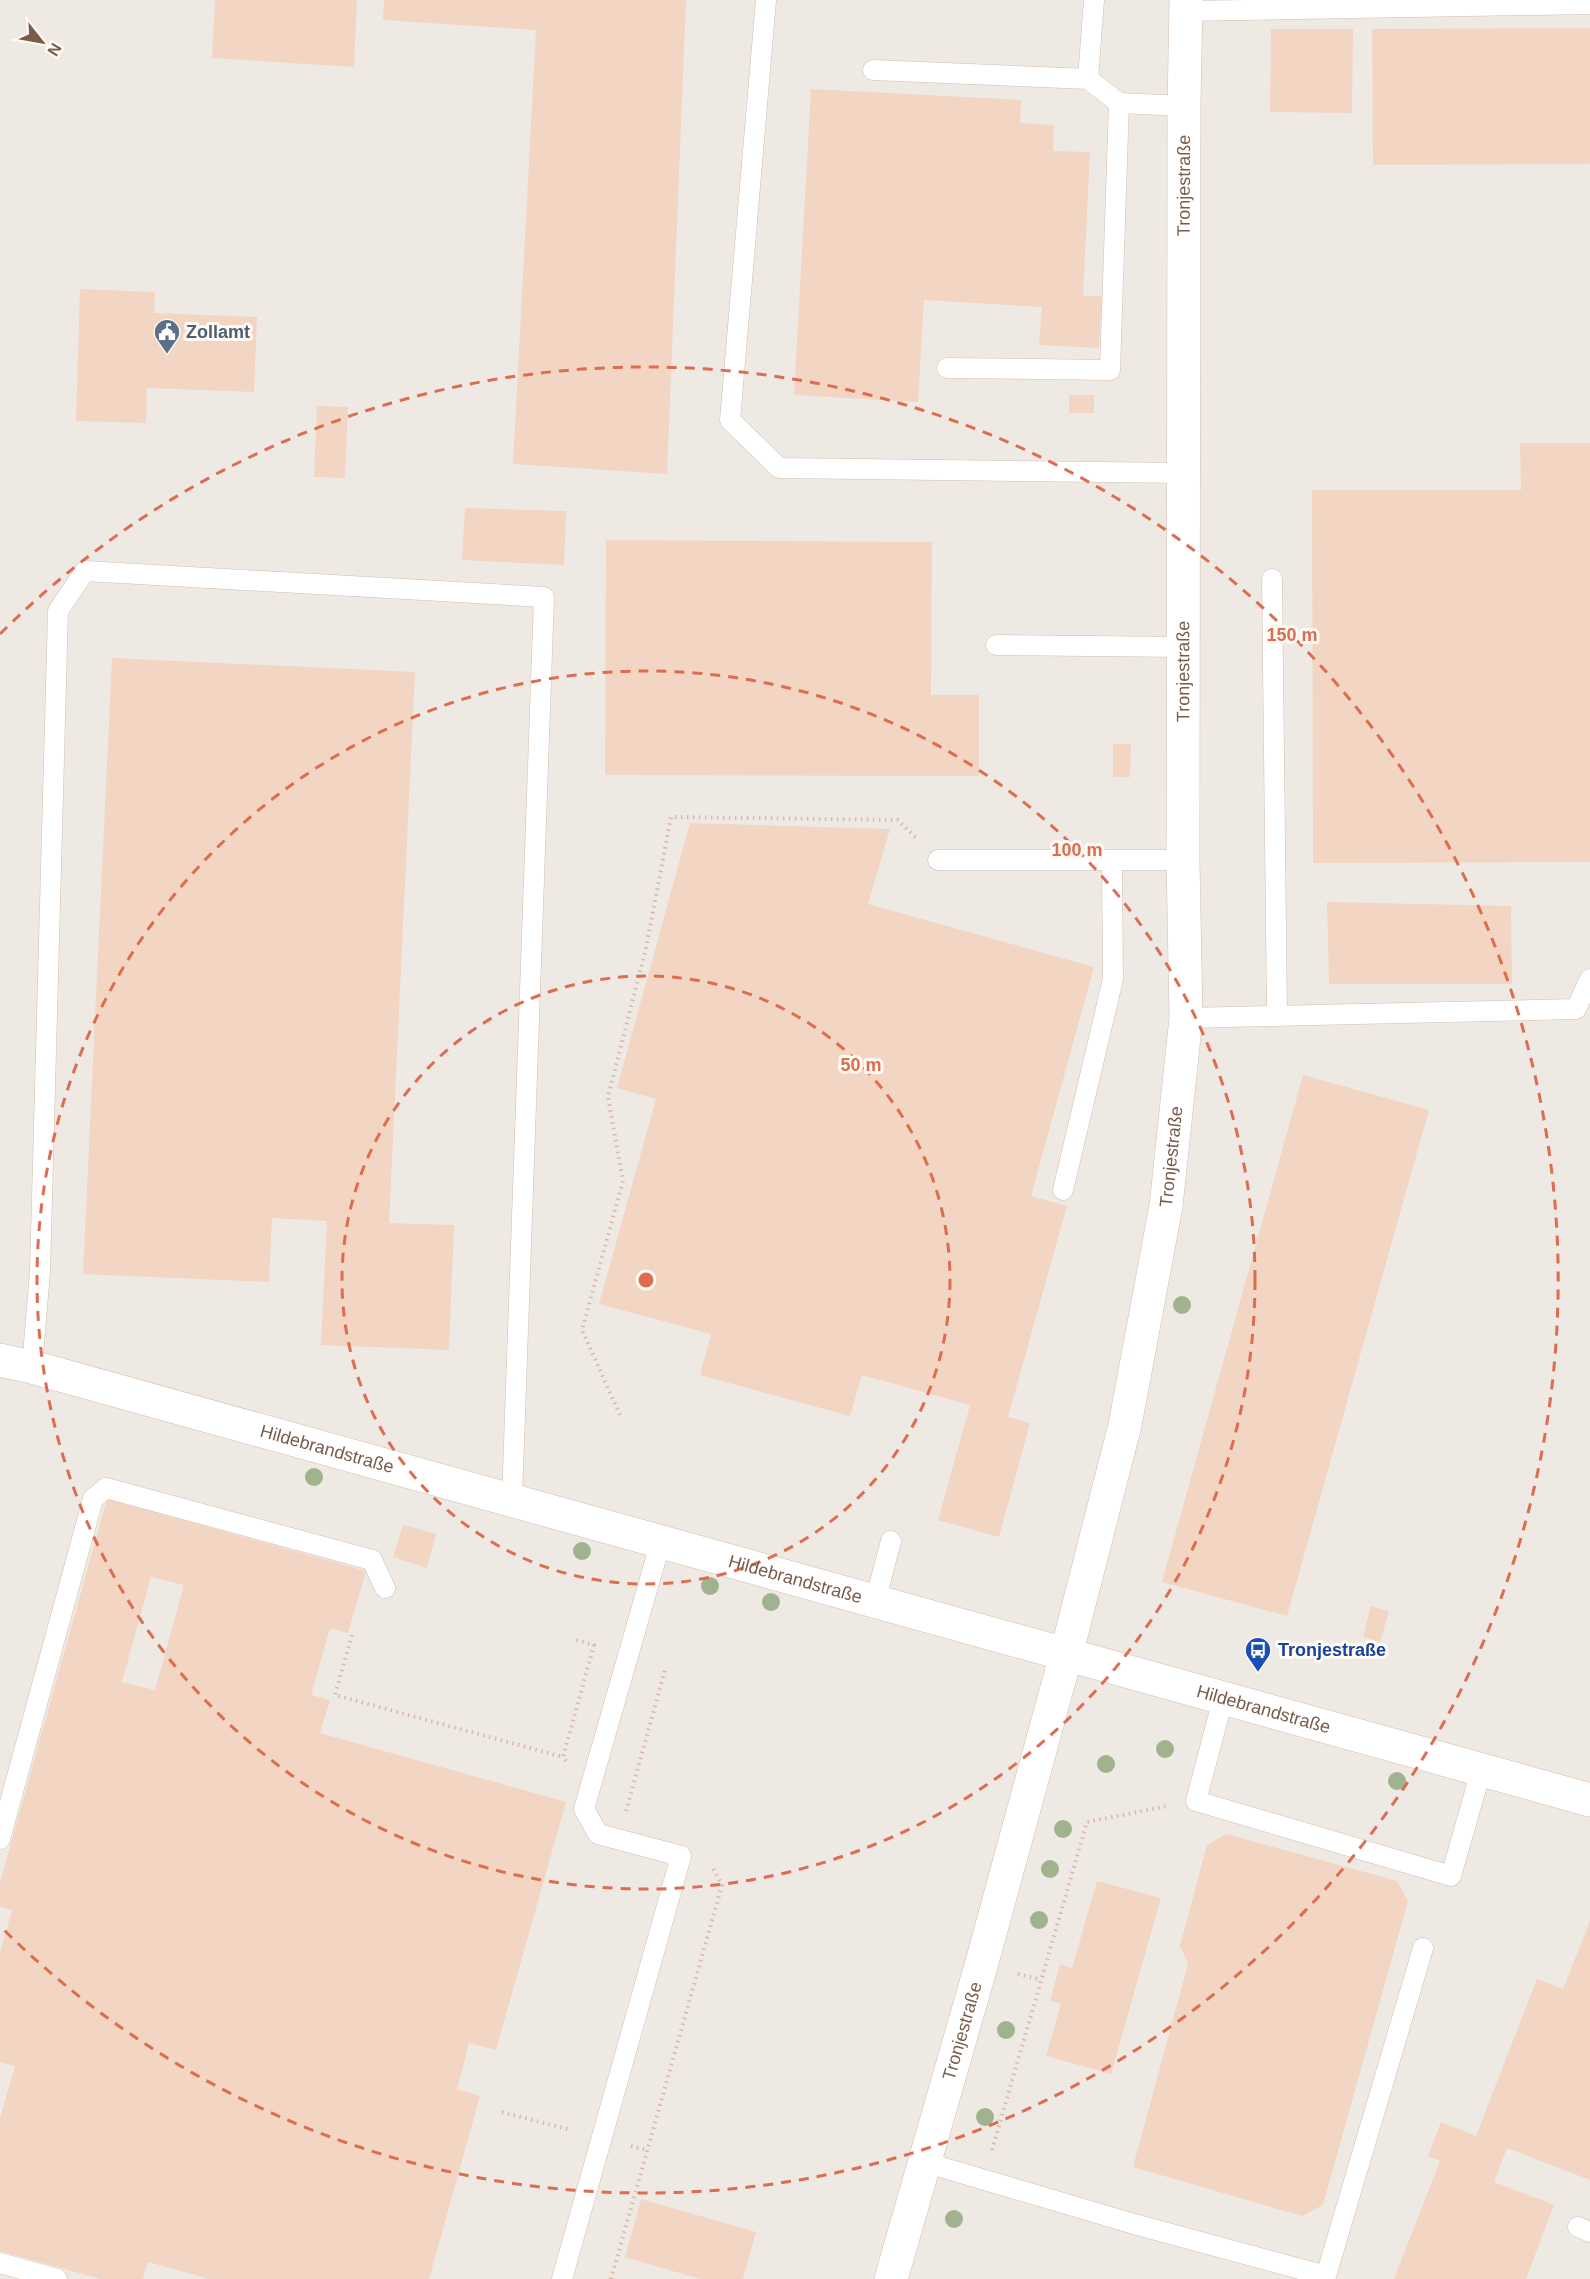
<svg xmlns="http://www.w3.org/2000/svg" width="1590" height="2279" font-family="Arial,sans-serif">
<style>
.industrial{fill:#efe9e4}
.building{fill:#f3d5c3;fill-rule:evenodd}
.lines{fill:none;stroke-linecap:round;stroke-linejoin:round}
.service-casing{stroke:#d1beb0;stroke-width:21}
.minor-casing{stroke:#d1beb0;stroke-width:34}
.path{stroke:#d9b8a5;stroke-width:4;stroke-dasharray:1.5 4.5;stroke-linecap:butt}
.service{stroke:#fff;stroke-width:20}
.minor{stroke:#fff;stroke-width:33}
.tree{fill:#a0b28e}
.ring{fill:none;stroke:#dc6d51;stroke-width:3;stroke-dasharray:10 8}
.labels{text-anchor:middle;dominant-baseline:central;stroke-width:6;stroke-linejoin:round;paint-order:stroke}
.street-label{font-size:18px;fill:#7a5c4d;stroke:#fffaf3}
.service-label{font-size:18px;font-weight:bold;fill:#4e5e75;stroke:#fffaf3;text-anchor:start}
.transit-label{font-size:18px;font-weight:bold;fill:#164399;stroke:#fffaf3;text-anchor:start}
.centre{fill:#dc6d51;stroke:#fffaf3;stroke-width:3}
.ring-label{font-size:18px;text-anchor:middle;font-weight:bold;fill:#dc6d51;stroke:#fffaf3;stroke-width:6;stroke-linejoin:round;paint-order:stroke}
</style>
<rect width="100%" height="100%" fill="#fdf6ec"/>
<rect class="industrial" x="0" y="0" width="1590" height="2279"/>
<g class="building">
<path d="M215,0H357L354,67L212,58Z"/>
<path d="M384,0H686L667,474L513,464L536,30L383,20Z"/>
<path d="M1590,28V164L1373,165L1372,29Z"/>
<path d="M1271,29H1353L1352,113L1270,112Z"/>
<path d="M811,89L1021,100L1020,123L1054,125L1053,151L1090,152L1083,296H1102L1099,348L1039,345L1042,307L924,300L918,402L794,395Z"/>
<path d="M80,289L155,292L154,313L257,317L254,392L147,388L146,423L76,421Z"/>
<rect x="1069" y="395" width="25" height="18"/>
<path d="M317,406L348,407L345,478L314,477Z"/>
<path d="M1520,443H1590V862L1313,863L1312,490H1521Z"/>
<path d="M465,508L566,511L564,565L462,560Z"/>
<path d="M606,540L932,542L931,695H979V776L605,775Z"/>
<path d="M112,658L415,672L389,1223L454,1225L449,1350L321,1345L327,1221L272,1218L269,1282L83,1274Z"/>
<path d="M1113,744H1131L1130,777H1113Z"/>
<path d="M690,823L890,829L868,904L1094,967L1031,1196L1067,1206L1008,1417L1030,1423L999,1537L938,1520L970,1405L862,1375L850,1416L700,1375L711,1334L599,1304L656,1099L617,1088Z"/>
<path d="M1327,902L1511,906L1512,984H1329Z"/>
<path d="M1303,1075L1429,1110L1287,1616L1162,1582Z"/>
<path d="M107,1499L366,1571L348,1633L330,1628L311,1695L330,1700L320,1733L566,1802L496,2050L469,2043L457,2089L480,2096L429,2279H210L148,2262L143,2279H100L0,2251V2118L15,2066L0,2062V1953L12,1910L0,1907V1883ZM151,1577L184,1585L155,1690L122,1682Z"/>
<path d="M403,1525L436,1534L427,1568L393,1557Z"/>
<path d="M1371,1606L1389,1611L1380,1642L1363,1637Z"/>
<path d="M1226,1834L1397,1881L1408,1901L1323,2205L1302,2216L1133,2167L1188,1964L1180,1946L1207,1845Z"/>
<path d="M1097,1881L1161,1898L1111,2074L1046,2056L1061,2004L1050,2001L1060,1964L1072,1968Z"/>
<path d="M1590,1921V2180L1507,2148L1494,2182L1554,2205L1526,2279H1394L1440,2161L1428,2156L1441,2122L1476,2136L1537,1979L1563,1989Z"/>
<path d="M641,2199L756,2232L743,2279H700L625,2257Z"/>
</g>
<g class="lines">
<g class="service-casing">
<g id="service">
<path d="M766,0L730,420L779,468L1184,473"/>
<path d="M1186,11L1590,4"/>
<path d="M873,70L1088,79L1119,103L1184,106"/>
<path d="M1088,79L1094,0"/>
<path d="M947,368L1110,370L1119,103"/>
<path d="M1272,579L1277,1016"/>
<path d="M996,645L1184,647"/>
<path d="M938,860H1183"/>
<path d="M1186,1018L1576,1009L1590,979"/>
<path d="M1063,1190L1113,979L1112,861"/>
<path d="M32,1367L40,1272L58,611L85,571L544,597L512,1499"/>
<path d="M875,1602L891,1541"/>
<path d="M1223,1699L1196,1801L1451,1876L1481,1771"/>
<path d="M0,1839L93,1499L106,1488L372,1560L385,1588"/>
<path d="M924,2162L1134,2224L1326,2276L1423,1948"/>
<path d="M1578,2227L1590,2232"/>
<path d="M0,2263L57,2279"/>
<path d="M562,2279L681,1856L598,1834L584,1809L661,1541"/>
</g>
</g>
<g class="minor-casing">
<g id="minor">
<path id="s1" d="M0,1360L32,1367L1590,1800"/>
<path id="s2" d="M891,2279L981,1966L1066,1655L1125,1425L1166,1206L1186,1018L1183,860L1184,106L1186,0"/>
</g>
</g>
<g class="path">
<path d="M620,1415L582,1330L623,1181L608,1097L646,948L671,817L898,820L916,838"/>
<path d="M352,1635L335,1695L563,1757"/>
<path d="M566,1761L563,1757L594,1645L572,1639"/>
<path d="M626,1811L665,1670"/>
<path d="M1018,1974L1041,1980"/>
<path d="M502,2112L571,2130"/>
<path d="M631,2146L647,2150"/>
<path d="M992,2150L1087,1822L1168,1806"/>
<path d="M611,2279L722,1885L711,1865"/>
</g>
<use href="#service" class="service"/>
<use href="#minor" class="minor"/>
</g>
<g class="tree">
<circle cx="1182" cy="1305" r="9"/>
<circle cx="314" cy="1477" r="9"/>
<circle cx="582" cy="1551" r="9"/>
<circle cx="710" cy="1586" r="9"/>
<circle cx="771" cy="1602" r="9"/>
<circle cx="1165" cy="1749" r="9"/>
<circle cx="1106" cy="1764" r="9"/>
<circle cx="1397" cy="1781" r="9"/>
<circle cx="1063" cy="1829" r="9"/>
<circle cx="1050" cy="1869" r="9"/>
<circle cx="1039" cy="1920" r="9"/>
<circle cx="1006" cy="2030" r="9"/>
<circle cx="985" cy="2117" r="9"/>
<circle cx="954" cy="2219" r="9"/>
</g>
<g class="ring">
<circle cx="646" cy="1280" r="304"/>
<circle cx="646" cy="1280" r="609"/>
<path d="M0 634A913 913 0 1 1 0 1926"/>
</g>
<defs>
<g id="civic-pin" transform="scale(1.35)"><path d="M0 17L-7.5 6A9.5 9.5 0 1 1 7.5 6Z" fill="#5c6f8a" stroke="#fffaf3"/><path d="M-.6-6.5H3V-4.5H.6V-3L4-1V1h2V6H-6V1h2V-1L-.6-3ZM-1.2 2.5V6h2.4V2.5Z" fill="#fff"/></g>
<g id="bus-pin" transform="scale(1.35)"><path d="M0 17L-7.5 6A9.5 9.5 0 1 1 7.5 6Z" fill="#1a4fb4" stroke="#fffaf3"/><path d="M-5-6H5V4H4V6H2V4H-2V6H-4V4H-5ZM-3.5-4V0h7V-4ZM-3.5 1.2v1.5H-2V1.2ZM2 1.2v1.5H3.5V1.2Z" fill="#fff"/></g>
</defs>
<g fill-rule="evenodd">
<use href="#civic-pin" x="167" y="332"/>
<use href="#bus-pin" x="1258" y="1650"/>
</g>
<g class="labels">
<g class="street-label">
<text stroke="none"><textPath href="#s2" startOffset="2130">Tronjestraße</textPath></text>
<text stroke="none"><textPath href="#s2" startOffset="1644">Tronjestraße</textPath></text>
<text stroke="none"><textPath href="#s2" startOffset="1158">Tronjestraße</textPath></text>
<text stroke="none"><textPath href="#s1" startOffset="339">Hildebrandstraße</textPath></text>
<text stroke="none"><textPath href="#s1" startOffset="825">Hildebrandstraße</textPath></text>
<text stroke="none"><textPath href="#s1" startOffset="1311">Hildebrandstraße</textPath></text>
<text stroke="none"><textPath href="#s2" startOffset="258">Tronjestraße</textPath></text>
</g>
<g class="service-label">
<text x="186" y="332">Zollamt</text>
</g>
<g class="transit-label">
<text x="1278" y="1650">Tronjestraße</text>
</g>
</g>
<circle cx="646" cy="1280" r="9" class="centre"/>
<g class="ring-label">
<text x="1292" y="641">150 m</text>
<text x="1077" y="856">100 m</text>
<text x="861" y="1071">50 m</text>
</g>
<g transform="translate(42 42) rotate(121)" stroke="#fffaf3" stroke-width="4.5" paint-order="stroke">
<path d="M0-4.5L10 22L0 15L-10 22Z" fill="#7a5c4d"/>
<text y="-9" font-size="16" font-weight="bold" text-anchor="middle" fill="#7a5c4d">N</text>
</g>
</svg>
